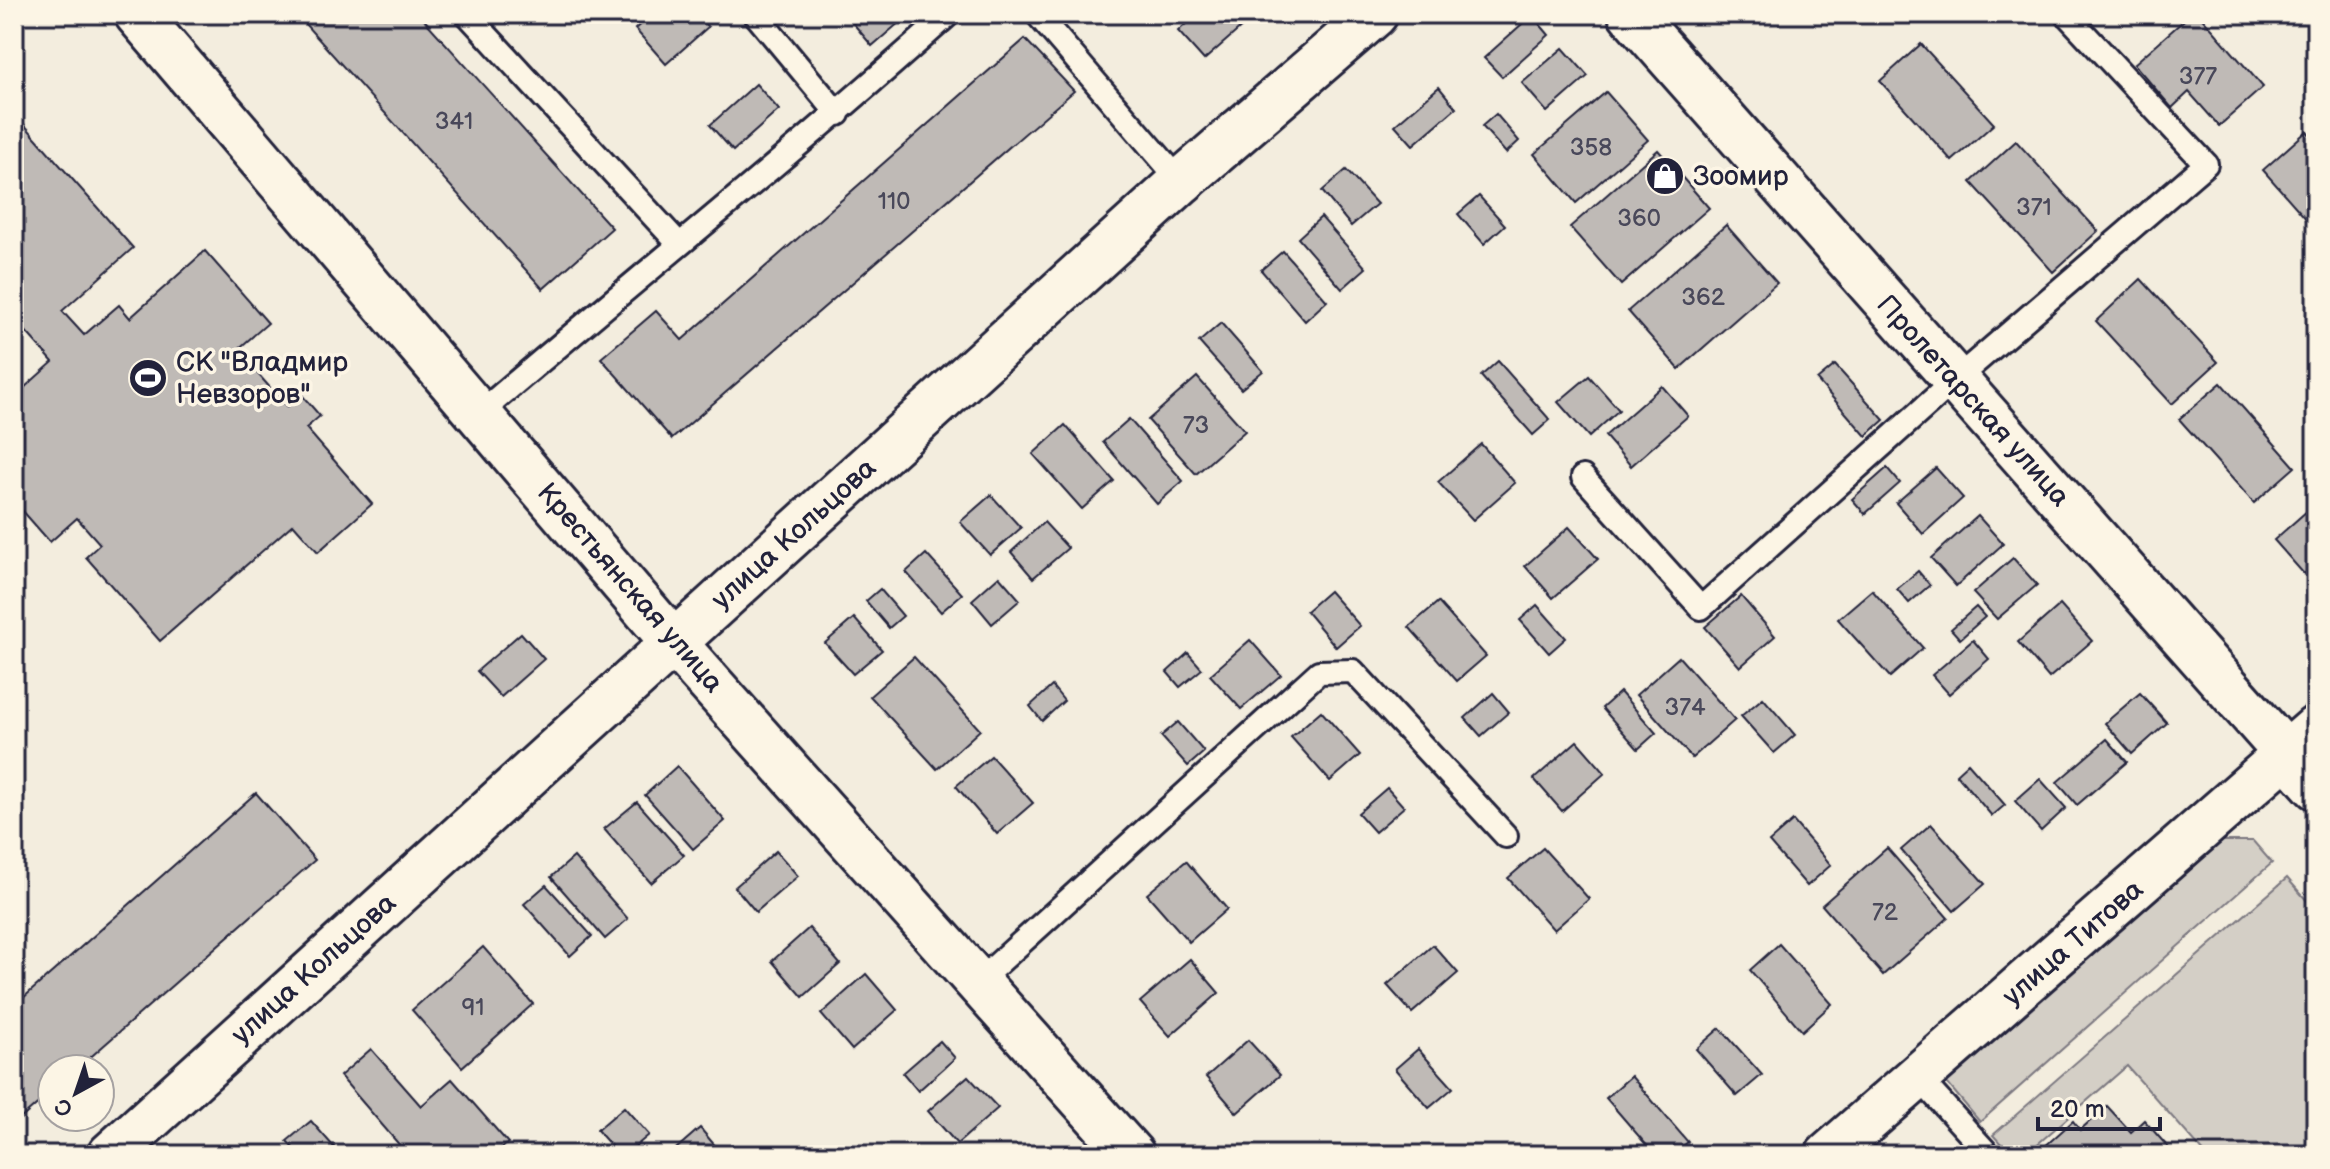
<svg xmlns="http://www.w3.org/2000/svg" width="2330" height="1169" font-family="'Balsamiq Sans',sans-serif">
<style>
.green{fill:#d4cfc6;stroke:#7b7880;stroke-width:2}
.building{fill:#bfbab6;stroke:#22223b;stroke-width:2}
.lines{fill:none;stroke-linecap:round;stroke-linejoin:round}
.service-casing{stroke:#22223b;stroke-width:28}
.minor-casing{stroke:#22223b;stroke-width:50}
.tertiary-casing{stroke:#22223b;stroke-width:50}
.secondary-casing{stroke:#22223b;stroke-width:50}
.service{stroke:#fcf5e5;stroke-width:22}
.minor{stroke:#fcf5e5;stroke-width:44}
.tertiary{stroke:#fcf5e5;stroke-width:44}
.secondary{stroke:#fcf5e5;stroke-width:44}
.labels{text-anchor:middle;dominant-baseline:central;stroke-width:7;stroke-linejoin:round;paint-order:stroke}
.number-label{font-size:24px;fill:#49485a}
.poi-label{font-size:28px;fill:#22223b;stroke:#fcf5e5;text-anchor:start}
.street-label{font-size:28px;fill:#22223b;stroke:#fcf5e5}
</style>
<rect width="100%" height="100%" fill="#f3edde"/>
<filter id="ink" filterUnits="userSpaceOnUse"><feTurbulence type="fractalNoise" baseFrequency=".0125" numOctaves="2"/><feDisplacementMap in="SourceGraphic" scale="16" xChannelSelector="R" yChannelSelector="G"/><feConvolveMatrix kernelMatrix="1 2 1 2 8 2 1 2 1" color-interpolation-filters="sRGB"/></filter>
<g filter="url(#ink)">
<g class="green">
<path d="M2223,841H2253L2272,863L1980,1122L1947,1083Z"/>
<path d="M2287,878L2316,911V1155H2206L2127,1066L2025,1155H2011L1993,1135Z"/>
</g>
<g class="building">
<path d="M296,14H419L612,228L543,289Z"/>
<path d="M652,14H696L708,27L666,64L635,29Z"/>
<path d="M849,14H893L900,22L872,46L847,16Z"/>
<path d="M1197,14H1232L1243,26L1204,60L1178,31Z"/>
<path d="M2191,14H2199L2263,87L2219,126L2189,92L2172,108L2134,64Z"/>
<path d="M1532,15L1549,35L1502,77L1484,58Z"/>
<path d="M1025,39L1074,91L672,439L601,358L656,311L682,340Z"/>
<path d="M1921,44L1994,124L1952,161L1880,81Z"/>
<path d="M1563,48L1588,76L1547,112L1522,83Z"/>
<path d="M756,84L779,110L733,151L710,125Z"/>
<path d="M1439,87L1456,108L1413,145L1395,125Z"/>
<path d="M1606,92L1648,140L1576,203L1534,154Z"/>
<path d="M14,113L133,248L62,311L84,335L119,305L130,318L205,251L268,323L237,350L287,407L301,394L320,416L306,428L372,504L318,552L293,524L160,641L86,557L100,544L77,518L50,542L14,501V397L53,362L14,318Z"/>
<path d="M1496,114L1519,141L1506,153L1482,126Z"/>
<path d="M2307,131L2316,142V230L2263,170Z"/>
<path d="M2016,141L2098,231L2053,272L1971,182Z"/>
<path d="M1658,150L1709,208L1621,285L1570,227Z"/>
<path d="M1346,170L1377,204L1351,226L1322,191Z"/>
<path d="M1479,196L1505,225L1484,244L1458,214Z"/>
<path d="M1321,217L1366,268L1342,289L1298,238Z"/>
<path d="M1726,225L1777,283L1679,369L1628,311Z"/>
<path d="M1283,251L1327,301L1305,321L1261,270Z"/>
<path d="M2141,279L2218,362L2172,404L2096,321Z"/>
<path d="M1221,323L1263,371L1241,389L1199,342Z"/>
<path d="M1498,361L1550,420L1533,435L1481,376Z"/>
<path d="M1835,365L1884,420L1866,436L1817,380Z"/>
<path d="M1589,376L1619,410L1589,437L1558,402Z"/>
<path d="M1197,377L1245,431L1196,474L1148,420Z"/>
<path d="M2221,383L2295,467L2254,503L2179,419Z"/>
<path d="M1662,386L1688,416L1631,466L1605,436Z"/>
<path d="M1129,419L1183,481L1157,504L1103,442Z"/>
<path d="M1065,425L1114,481L1082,509L1033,454Z"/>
<path d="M1481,444L1515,483L1473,520L1438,482Z"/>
<path d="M1887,468L1900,483L1865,514L1852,499Z"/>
<path d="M1936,468L1963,498L1923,534L1896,503Z"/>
<path d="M991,495L1021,528L990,555L960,522Z"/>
<path d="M2316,503V563L2304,574L2274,540Z"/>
<path d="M1978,516L2003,544L1956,586L1931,558Z"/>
<path d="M1044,522L1068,548L1033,578L1011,552Z"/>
<path d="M1569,527L1598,559L1553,598L1525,566Z"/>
<path d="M926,554L962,594L941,612L906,572Z"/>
<path d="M2013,558L2037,585L1997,619L1973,593Z"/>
<path d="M1918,571L1930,585L1909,603L1897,589Z"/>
<path d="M999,576L1020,600L992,624L972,600Z"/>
<path d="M880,589L903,616L889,628L866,601Z"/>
<path d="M1872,590L1923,648L1890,677L1838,619Z"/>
<path d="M1329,591L1360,626L1336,647L1306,611Z"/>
<path d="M1741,596L1775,636L1740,667L1705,627Z"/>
<path d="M1438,602L1486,656L1457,681L1409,627Z"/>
<path d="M1537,605L1566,638L1549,653L1520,620Z"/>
<path d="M2060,605L2092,641L2049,678L2018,642Z"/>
<path d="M1976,607L1985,617L1960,639L1951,629Z"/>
<path d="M854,618L882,650L853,674L825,643Z"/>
<path d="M521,633L544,659L501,697L477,671Z"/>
<path d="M1250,640L1281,675L1241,709L1210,675Z"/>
<path d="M1973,640L1989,659L1949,694L1932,675Z"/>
<path d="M1188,653L1202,669L1180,687L1167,672Z"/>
<path d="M914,657L980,730L937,769L870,696Z"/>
<path d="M1679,657L1735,720L1692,758L1636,695Z"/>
<path d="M1052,686L1064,701L1042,721L1030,706Z"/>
<path d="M1620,692L1656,733L1638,749L1602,708Z"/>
<path d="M1493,693L1509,712L1481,736L1465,718Z"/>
<path d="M2140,693L2167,723L2132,754L2105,723Z"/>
<path d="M1763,698L1795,735L1774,753L1741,716Z"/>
<path d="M1321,711L1360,755L1330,781L1291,737Z"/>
<path d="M1178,722L1204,752L1188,766L1161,736Z"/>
<path d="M2107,739L2127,762L2077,805L2057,782Z"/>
<path d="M1577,741L1605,773L1562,811L1534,779Z"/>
<path d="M991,756L1033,803L997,834L956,786Z"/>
<path d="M1968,763L2005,805L1992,816L1956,774Z"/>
<path d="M677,766L725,821L693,849L645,795Z"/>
<path d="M2040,779L2066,808L2041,831L2015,801Z"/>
<path d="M1387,788L1404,807L1375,832L1358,813Z"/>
<path d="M256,793L315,860L77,1069H52V1091L18,1121L14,1116V1006Z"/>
<path d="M637,802L684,855L651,883L604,829Z"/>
<path d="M1793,821L1831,865L1807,886L1769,842Z"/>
<path d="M1931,824L1985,884L1954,911L1901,850Z"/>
<path d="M1543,848L1589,899L1554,930L1508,878Z"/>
<path d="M1887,848L1948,918L1883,975L1822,905Z"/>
<path d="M776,851L798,876L756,912L735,887Z"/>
<path d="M574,857L628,919L605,939L551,877Z"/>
<path d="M1186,861L1227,909L1189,942L1147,894Z"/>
<path d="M546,885L592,936L570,956L524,904Z"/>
<path d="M809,928L840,964L803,997L772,961Z"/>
<path d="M1779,944L1832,1004L1802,1031L1750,970Z"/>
<path d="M1433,945L1458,973L1412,1013L1387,985Z"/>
<path d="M483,947L533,1004L462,1067L412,1010Z"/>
<path d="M1190,959L1219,993L1170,1036L1140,1002Z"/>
<path d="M866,974L897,1010L852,1050L821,1014Z"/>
<path d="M1720,1028L1762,1075L1737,1096L1696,1049Z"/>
<path d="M1248,1040L1280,1075L1237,1113L1206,1077Z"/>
<path d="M940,1041L955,1058L918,1091L903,1073Z"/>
<path d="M371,1049L421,1106L452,1079L508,1143L494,1155H408L340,1076Z"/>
<path d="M1418,1049L1453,1088L1429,1108L1395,1069Z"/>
<path d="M968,1076L998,1108L957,1144L928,1111Z"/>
<path d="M1631,1076L1688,1142L1672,1155H1655L1606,1098Z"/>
<path d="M2107,1106L2131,1132L2144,1120L2175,1155H2049L2043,1148L2073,1121L2080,1130Z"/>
<path d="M624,1107L649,1135L625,1155H619L597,1130Z"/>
<path d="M311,1121L341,1155H299L287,1141Z"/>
<path d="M700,1128L723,1155H669Z"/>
</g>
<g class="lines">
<g class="service-casing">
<g id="service">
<path d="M467,14L678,243"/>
<path d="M755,14L838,114"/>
<path d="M1037,14L1181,182"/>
<path d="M480,413C636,279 796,151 949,14"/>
<path d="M1583,477L1701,608L1955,380L2206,164L2066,14"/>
<path d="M979,981L1319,672L1353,671L1506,836"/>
<path d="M1919,1078L1989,1155"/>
</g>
</g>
<g class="minor-casing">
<g id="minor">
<path d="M110,1155L1181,182L1375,14"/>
<path d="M1828,1155L2316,728"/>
</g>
</g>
<g class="tertiary-casing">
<path id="tertiary" d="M137,14L674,643L1132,1155"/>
</g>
<g class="secondary-casing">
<path id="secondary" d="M1631,14L2316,787"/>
</g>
<use href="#service" class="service"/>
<use href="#minor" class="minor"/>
<use href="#tertiary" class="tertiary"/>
<use href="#secondary" class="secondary"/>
</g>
</g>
<defs>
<g id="shop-disc" transform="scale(2)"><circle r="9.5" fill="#22223b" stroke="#fcf5e5"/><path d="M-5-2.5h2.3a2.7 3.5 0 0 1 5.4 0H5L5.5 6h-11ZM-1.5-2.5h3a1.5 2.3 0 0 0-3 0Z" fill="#fff"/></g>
<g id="stadium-disc" transform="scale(2)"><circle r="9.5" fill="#22223b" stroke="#fcf5e5"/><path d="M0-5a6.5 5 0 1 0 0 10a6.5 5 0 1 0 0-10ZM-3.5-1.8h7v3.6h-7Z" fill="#fff"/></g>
</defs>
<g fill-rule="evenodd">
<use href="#shop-disc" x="1665" y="176"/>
<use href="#stadium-disc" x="148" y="378"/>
</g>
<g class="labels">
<g class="number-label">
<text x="2198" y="76">377</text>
<text x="454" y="121">341</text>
<text x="1591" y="147">358</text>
<text x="894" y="201">110</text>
<text x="2034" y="207">371</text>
<text x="1639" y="218">360</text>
<text x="1703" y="297">362</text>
<text x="1196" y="425">73</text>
<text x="1685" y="707">374</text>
<text x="1885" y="912">72</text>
<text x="473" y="1007">91</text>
</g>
<g class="poi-label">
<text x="1693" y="176">Зоомир</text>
<text x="176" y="362">СК "Владмир<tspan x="176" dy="32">Невзоров"</tspan></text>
</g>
<g class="street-label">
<text transform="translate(1973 401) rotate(48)">Пролетарская улица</text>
<text transform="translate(794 534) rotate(-42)">улица Кольцова</text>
<text transform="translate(630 588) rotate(49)">Крестьянская улица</text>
<text transform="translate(2073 943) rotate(-41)">улица Титова</text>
<text transform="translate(314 969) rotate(-42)">улица Кольцова</text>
</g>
</g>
<rect width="2330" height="1169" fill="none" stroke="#fcf5e5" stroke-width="48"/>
<rect x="24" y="24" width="2282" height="1121" fill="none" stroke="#22223b" stroke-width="3" filter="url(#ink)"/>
<g transform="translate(76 1093) rotate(220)"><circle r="38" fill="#fcf5e5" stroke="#a5a1a1" stroke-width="2"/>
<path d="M0-6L14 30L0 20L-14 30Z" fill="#22223b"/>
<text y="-12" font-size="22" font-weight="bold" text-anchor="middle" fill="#22223b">С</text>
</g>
<path d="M2038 1117v12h122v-12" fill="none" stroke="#22223b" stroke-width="4"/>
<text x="2050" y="1117" font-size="24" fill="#22223b" stroke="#fcf5e5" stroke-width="6" paint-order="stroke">20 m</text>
</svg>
